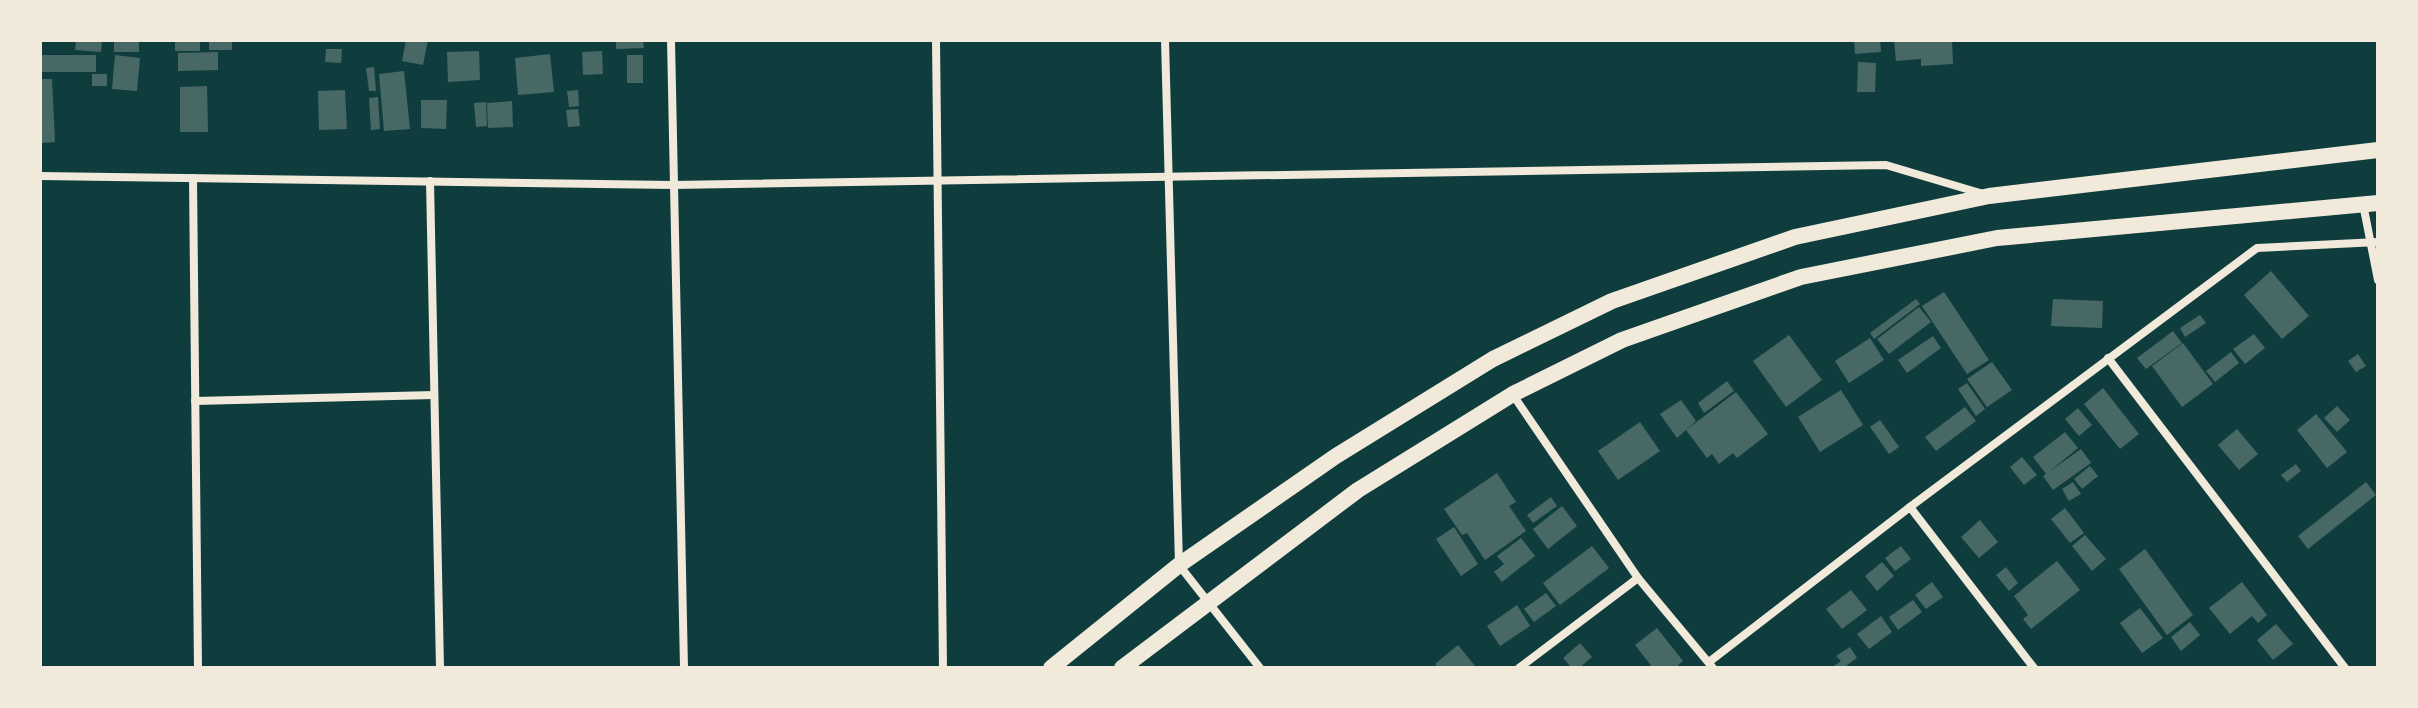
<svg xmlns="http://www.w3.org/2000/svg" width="2418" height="708" font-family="Inter,sans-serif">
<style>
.building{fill:#486865}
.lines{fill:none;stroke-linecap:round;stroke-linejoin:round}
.minor{stroke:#f1e9da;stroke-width:8}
.trunk{stroke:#f1e9da;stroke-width:16}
</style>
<rect width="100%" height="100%" fill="#0f3d3e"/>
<g class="building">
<path d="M76,40H102L101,52L75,50Z"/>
<rect x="114" y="40" width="25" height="12"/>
<rect x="175" y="40" width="25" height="11"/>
<rect x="209" y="40" width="23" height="10"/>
<path d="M406,40H428L423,65L402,61Z"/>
<path d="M616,40H643L644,48L616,49Z"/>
<path d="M1854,40H1880L1881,52L1855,54Z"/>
<path d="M1894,40H1952L1953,64L1921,66V59L1896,61Z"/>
<path d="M326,49H342L341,63L325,62Z"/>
<path d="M479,51L480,80L448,82L447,52Z"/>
<path d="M602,51L603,74L583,75L582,52Z"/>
<path d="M218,52V70L178,71V53Z"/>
<path d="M550,54L554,92L518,95L515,58Z"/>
<rect x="40" y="55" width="56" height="17"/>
<path d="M115,55L140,58L137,91L112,89Z"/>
<rect x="627" y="55" width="16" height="28"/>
<path d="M1858,62L1876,63L1875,92H1857Z"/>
<path d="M374,67L376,91H369L366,68Z"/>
<path d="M404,71L410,129L384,131L379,74Z"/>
<rect x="92" y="74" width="15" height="12"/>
<path d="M40,79H52L55,142L42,143Z"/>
<path d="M207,86L208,132H180V87Z"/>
<path d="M345,90L347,129L319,130L318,91Z"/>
<path d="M578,90L579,106L569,107L567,91Z"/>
<path d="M378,97L380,129L371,130L369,98Z"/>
<path d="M421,100H447L446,129L421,128Z"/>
<path d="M512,101L513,127L488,128L487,103Z"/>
<path d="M486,102L487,126L476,127L474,103Z"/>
<path d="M578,109L580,126L568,127L566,110Z"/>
<path d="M2271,271L2309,316L2282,339L2244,295Z"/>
<path d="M1944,292L1989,360L1967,374L1922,306Z"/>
<path d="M1916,299L1920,304L1874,339L1870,333Z"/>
<path d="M2053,299L2103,301L2102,328L2051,326Z"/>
<path d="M1919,307L1931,322L1889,354L1877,339Z"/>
<path d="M2200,315L2206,323L2185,337L2180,328Z"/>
<path d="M2173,331L2182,343L2146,369L2137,358Z"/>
<path d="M2254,334L2265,348L2245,364L2233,349Z"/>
<path d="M1789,335L1822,380L1786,407L1753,361Z"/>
<path d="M1933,336L1941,348L1907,373L1898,360Z"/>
<path d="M1870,338L1884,360L1849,383L1835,361Z"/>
<path d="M2183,343L2213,384L2182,407L2152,366Z"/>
<path d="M2231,352L2239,363L2215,382L2206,371Z"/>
<path d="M2358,354L2366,366L2356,372L2348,361Z"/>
<path d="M1992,362L2012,390L1987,407L1967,379Z"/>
<path d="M1727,381L1734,391L1704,413L1698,403Z"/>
<path d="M1967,383L1985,409L1976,416L1958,389Z"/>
<path d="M2103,388L2139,434L2120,449L2084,404Z"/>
<path d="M1841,390L1863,425L1820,452L1798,417Z"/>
<path d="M1736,392L1768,434L1737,458L1733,453L1719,464L1712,454L1707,458L1686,430Z"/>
<path d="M1681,400L1696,421L1677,438L1660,414Z"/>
<path d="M2337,406L2350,420L2337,432L2324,418Z"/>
<path d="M1965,407L1976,421L1936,451L1925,437Z"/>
<path d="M2078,408L2092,425L2079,436L2065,419Z"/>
<path d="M2316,414L2347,452L2327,468L2297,430Z"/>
<path d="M1880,420L1899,447L1889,454L1870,427Z"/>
<path d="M1640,422L1660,451L1618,480L1598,451Z"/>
<path d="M2237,429L2258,454L2239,470L2218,445Z"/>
<path d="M2065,432L2078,448L2050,471L2081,449L2091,463L2053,490L2043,476L2046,474L2033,457Z"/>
<path d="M2022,457L2037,475L2024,485L2010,467Z"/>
<path d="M2296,464L2301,471L2287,482L2281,475Z"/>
<path d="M2090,466L2098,476L2082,489L2074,479Z"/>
<path d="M1497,473L1516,502L1509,506L1526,531L1485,560L1467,533L1462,535L1444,509Z"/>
<path d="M2073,482L2081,494L2069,501L2062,489Z"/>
<path d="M2366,482L2376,495L2308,549L2298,536Z"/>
<path d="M1551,497L1557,506L1533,523L1527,515Z"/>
<path d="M1562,506L1577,526L1548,549L1533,529Z"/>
<path d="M2065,508L2084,533L2070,543L2051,519Z"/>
<path d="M1980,520L1998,542L1979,558L1961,537Z"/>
<path d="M1454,527L1478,564L1461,576L1436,539Z"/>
<path d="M2085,535L2106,559L2092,571L2072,546Z"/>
<path d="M1521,538L1535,556L1502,582L1494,572L1504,564L1497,556Z"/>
<path d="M1592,546L1609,568L1560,605L1543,583Z"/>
<path d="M1901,546L1911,559L1895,571L1885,558Z"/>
<path d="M2145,549L2193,615L2167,635L2119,569Z"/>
<path d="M2057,561L2080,590L2031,629L2023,619L2028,615L2014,596Z"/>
<path d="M1882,562L1894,576L1877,591L1865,576Z"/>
<path d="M2006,567L2018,583L2009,591L1996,575Z"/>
<path d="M1932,582L1943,597L1926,609L1915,595Z"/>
<path d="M2242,582L2267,615L2258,623L2252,616L2230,634L2209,608Z"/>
<path d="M1851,590L1867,610L1842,629L1826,609Z"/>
<path d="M1546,593L1556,606L1534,622L1524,609Z"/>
<path d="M1913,600L1922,612L1898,630L1889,617Z"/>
<path d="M1517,605L1530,626L1500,646L1487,626Z"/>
<path d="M2140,608L2163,638L2142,653L2120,623Z"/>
<path d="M1881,616L1892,632L1869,649L1857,634Z"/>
<path d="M2190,622L2200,635L2181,651L2171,637Z"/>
<path d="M2276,624L2293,644L2273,660L2257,640Z"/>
<path d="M1657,628L1683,661L1675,668H1653L1635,645Z"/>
<path d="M1580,643L1592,657L1579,668H1572L1563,658Z"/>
<path d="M1458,645L1475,666L1472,668H1439L1435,664Z"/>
<path d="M1850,647L1857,658L1843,668H1836L1834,666L1841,661L1836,656Z"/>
</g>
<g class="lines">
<g class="minor">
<path d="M671,40L684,668"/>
<path d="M936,40L943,668"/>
<path d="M1165,40L1179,565L1260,668"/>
<path d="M40,176L673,185L1886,165L1980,193"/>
<path d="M193,178L198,668"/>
<path d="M430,181L440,668"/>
<path d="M2363,204L2378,280"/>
<path d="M2108,358L2345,668"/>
<path d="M1513,395L1638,578L1713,668"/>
<path d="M195,401L434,395"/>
<path d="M1910,507L2034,668"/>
<path d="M1709,662L1910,507L2257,248L2378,242"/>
<path d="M1519,668L1638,578"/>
</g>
<g class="trunk">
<path d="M1051,668L1179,565L1336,456L1493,359L1612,301L1795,237L1989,196L2378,150"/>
<path d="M1122,668L1358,490L1513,394L1622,340L1801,277L1997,238L2378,203"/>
</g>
</g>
<rect width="2418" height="708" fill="none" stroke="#f1e9da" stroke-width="84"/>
</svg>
